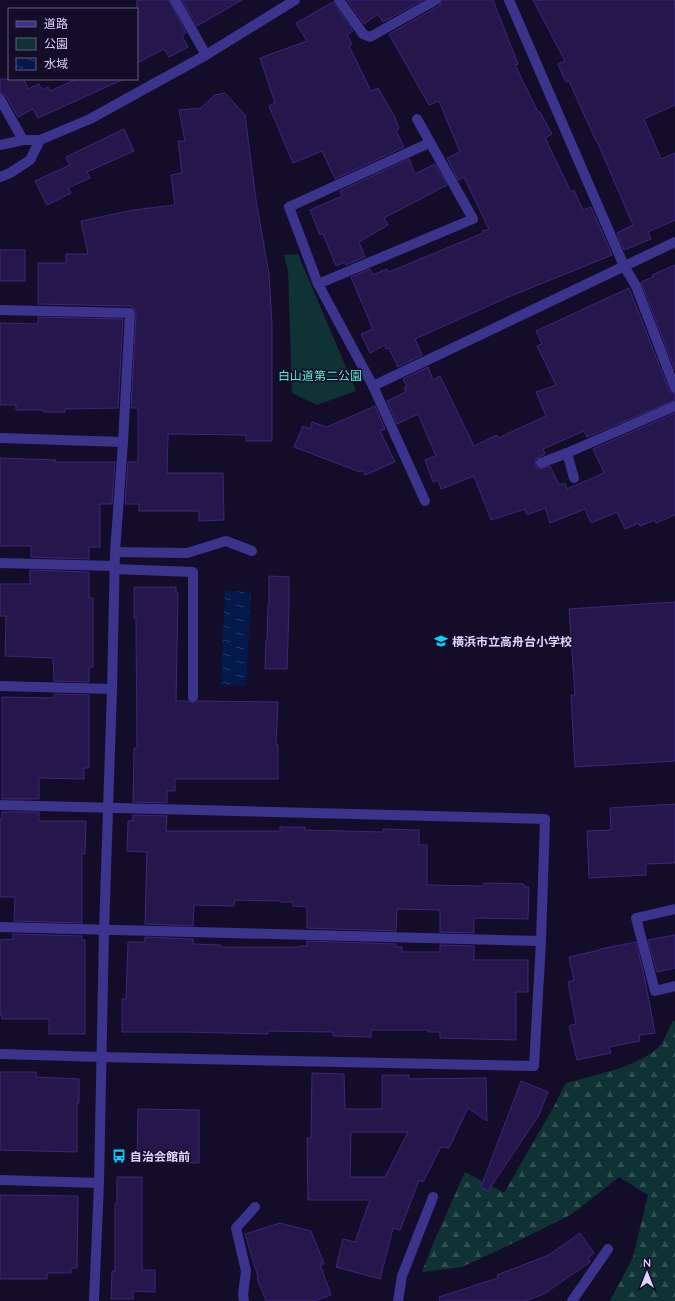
<svg xmlns="http://www.w3.org/2000/svg" width="675" height="1301" font-family="Quicksand,'Noto Sans JP',sans-serif">
<style>
.green{fill:#0f3334}
.forest{fill:url(#forest-firs)}
.water{fill:url(#water-ripples)}
.building{fill:#25174c;stroke:#3d267b;fill-rule:evenodd}
.lines{fill:none;stroke-linecap:round;stroke-linejoin:round}
.service{stroke:#3c338d;stroke-width:10}
.minor{stroke:#3c338d;stroke-width:10}
.tertiary{stroke:#3c338d;stroke-width:10}
.labels{text-anchor:middle;dominant-baseline:central;stroke-width:3;stroke-linejoin:round;paint-order:stroke}
.park-label{font-size:12px;fill:#53edd0;stroke:#140d29}
.poi-label{font-size:12px;font-weight:bold;fill:#ddd5ff;stroke:#140d29;text-anchor:start}
</style>
<defs>
<pattern id="forest-firs" width="22" height="20" patternUnits="userSpaceOnUse"><rect width="22" height="20" fill="#0f3334"/><path d="M5 1l3.5 6h-7zM16 11l3.5 6h-7z" fill="#325052"/></pattern>
<pattern id="water-ripples" width="26" height="14" patternUnits="userSpaceOnUse"><rect width="26" height="14" fill="#04194b"/><path d="M2 4q2-2 4 0t4 0M15 11q2-2 4 0t4 0" fill="none" stroke="#283a66"/></pattern>
</defs>
<rect width="100%" height="100%" fill="#140d29"/>
<path class="green" d="M298,254L356,391L317,405L292,393L288,271L284,255Z"/>
<path class="forest" d="M673,1021H675V1301H610L633,1257L648,1195L619,1177L572,1214L520,1240L462,1267L422,1272L433,1244L465,1172L504,1193L552,1110L566,1083C592,1076 646,1065 662,1043C666,1036 669,1028 673,1021Z"/>
<path class="water" d="M225,591L251,592L246,686L221,685Z"/>
<g class="building">
<path d="M137,0H169L186,33L182,36L188,47L169,57L164,49L137,63Z"/>
<path d="M182,0H242L197,26Z"/>
<path d="M347,0H423L383,22L378,14L364,24Z"/>
<path d="M442,0H493L518,64L515,65L538,112H540L552,134L545,138L571,192L574,190L583,210L591,207L612,255L506,298L415,339L422,355L398,367L389,348L386,349L385,345L370,353L361,334L373,329L351,277L370,269L373,275L387,269L389,272L483,233L482,231L489,229L464,177L458,180L447,158L460,152L439,101L429,105L389,34L439,6Z"/>
<path d="M533,0H675V105L644,119L661,159L675,153V220L648,232L651,239L624,250L617,233L633,225L597,141H596L569,81L566,82L558,64L565,61Z"/>
<path d="M333,2L353,31L347,35L352,44L349,46L371,91L378,88L396,119H395L399,129L396,130L404,147L335,179L322,151L293,163L269,106L275,103L260,58L307,41L296,23Z"/>
<path d="M0,79H24L28,89L39,84L42,90L48,87L50,91L77,79H124L38,118L33,109L18,117L6,96L0,93Z"/>
<path d="M225,93L245,115L256,200L269,274L272,324V441H246V435L168,434L167,473H223L224,520L199,521V511H139V504H125L128,462H138V408H131L136,313V310L130,306L38,304V263H66V254H88L81,221L133,210L175,205L171,175L182,173L178,141H185L179,110L201,108L215,95Z"/>
<path d="M124,129L134,151L87,172L90,178L68,188L71,193L47,205L35,181L70,165L66,157Z"/>
<path d="M409,159L415,174L435,164L447,185L384,218L388,225L359,242L365,257L346,265L345,262L336,266L323,234L320,235L310,210L342,196L340,191Z"/>
<rect x="0" y="250" width="25" height="31"/>
<path d="M675,265V370L641,282L653,277L652,275Z"/>
<path d="M629,288L669,390L671,393L675,394V400L587,437L584,431L543,449L545,454L536,459L535,465L537,468L540,469L550,466L559,485L565,483L567,489L604,473L593,449L675,413V515L656,523L655,520L640,526L639,523L625,529L617,512L591,523L585,509L550,523L545,508L527,515L525,509L491,520L474,476L441,489L438,480L433,482L425,460L436,456L418,414L397,424L387,401L406,392L404,388L407,386L403,379L428,367L433,380L440,376L474,446L497,435L498,438L546,416L536,392L556,385L537,346L542,344L536,331Z"/>
<path d="M38,317L123,319L118,408L65,409V412H44V410H16V405H0V323L38,324Z"/>
<path d="M375,406L385,429L380,431L395,462L365,475L363,470L360,472L294,447L303,426L310,429L312,422L327,427Z"/>
<path d="M0,458L56,460L55,462H115L112,504H100V547H89V559L31,557V546H0Z"/>
<path d="M30,570L89,572V598H93V667H89V682L54,681L53,658L5,656L6,616H0V584H30Z"/>
<path d="M269,576L289,577V606L287,669H265L266,640H267L268,605H269Z"/>
<path d="M134,587H176V593H178L176,701H188L193,703L198,701L278,702L276,745H278V779H175V791H167V803L133,802L134,748H137L136,618H134Z"/>
<path d="M675,602V761L575,767L571,695H575L569,609Z"/>
<path d="M54,694L89,695V768H84V779L39,778V799H2V697L54,698Z"/>
<path d="M675,804V863L646,864V875L589,878L587,831L611,830L610,808Z"/>
<path d="M2,812H39V821H86L85,854H82V923L14,921L15,897H0V819H2Z"/>
<path d="M133,815L167,816L166,831H280V827H305V830L383,832V829L419,830V845H427V885L484,886V883L524,884V887H529L528,919L474,918V933L440,932V910L397,909L396,931L307,928V907L293,906V902H280V901L235,900L234,906L194,905L193,926L145,924L147,852L127,851L128,821H133Z"/>
<path d="M13,934L82,936V940H85V1034H49V1019H2V1015H0V940L13,939Z"/>
<path d="M675,935V968L657,972L648,940Z"/>
<path d="M145,937L193,939V944L220,945V947H301V946H307V941L396,944V947H402V952H440V945L474,946V960H528V992H516V1040L440,1038V1032H428V1030H371V1037L333,1036V1032L268,1031V1034L184,1032H122V999H126L128,942H145Z"/>
<path d="M636,942L644,975L655,1033L639,1035L640,1041L609,1047L611,1053L577,1060L569,1026L576,1024L568,982L574,980L569,957L600,950V949Z"/>
<path d="M0,1072H36V1077L79,1079V1103H77V1152L0,1150Z"/>
<path d="M312,1073L344,1074L345,1109H382V1075H409V1079L486,1078L487,1121L468,1108L449,1148L441,1147L423,1182L419,1180L400,1230L393,1228L380,1279L336,1267L343,1239L355,1242L370,1200H308L307,1138H311ZM351,1132H408L385,1177H350Z"/>
<path d="M521,1081L548,1092L539,1115L488,1191L481,1187Z"/>
<path d="M138,1109L199,1110V1163L137,1162Z"/>
<path d="M117,1177H142V1270H155V1292L133,1291V1299H111L112,1271H115V1204H117Z"/>
<path d="M0,1195L78,1196L77,1268H71V1273H47V1279H0Z"/>
<path d="M280,1223L311,1231L324,1264H320L331,1295L314,1301H266L257,1278L258,1277L245,1234Z"/>
<path d="M580,1233L594,1253L588,1258L590,1262L544,1294L525,1301H440L439,1297L498,1278L497,1275L549,1255Z"/>
</g>
<g class="lines">
<g class="service">
<path d="M115,552L187,553L226,541L252,551"/>
<path d="M114,569L193,572V697"/>
</g>
<g class="minor">
<path d="M175,0L206,55"/>
<path d="M339,0L363,34L370,37L436,0"/>
<path d="M509,0L624,266L636,286L675,388"/>
<path d="M0,99L23,140"/>
<path d="M0,145L23,140H40L90,119L206,55L295,0"/>
<path d="M318,284L473,219L417,119"/>
<path d="M0,310L130,313L123,442"/>
<path d="M373,386L675,242"/>
<path d="M567,453L574,478"/>
<path d="M541,463L567,453L675,406"/>
<path d="M425,501L373,386L318,284L289,207L429,143"/>
<path d="M0,563L115,566"/>
<path d="M0,686L112,689"/>
<path d="M0,805L545,819L541,941L534,1066L101,1057"/>
<path d="M675,909L636,918L655,991L675,986"/>
<path d="M0,927L541,941"/>
<path d="M0,1180L99,1183"/>
<path d="M244,1301L243,1295L246,1271L236,1228L255,1207"/>
<path d="M398,1301L402,1276L433,1197"/>
<path d="M572,1301L608,1249"/>
</g>
<g class="tertiary">
<path d="M0,177L10,173L30,160L40,140"/>
<path d="M0,438L123,442L115,552L112,689L104,931L99,1183L94,1301"/>
<path d="M0,1054L101,1057"/>
</g>
</g>
<defs>
<g id="school-bare" transform="scale(1.08)"><path d="M0-5L7-2L0 1L-7-2ZM-4 1L0 2.5L4 1V4Q0 6-4 4Z" fill="#01d5ff" stroke="#140d29" stroke-width="2.5" paint-order="stroke"/></g>
<g id="bus-bare" transform="scale(1.08)"><path d="M-5-6H5V4H4V6H2V4H-2V6H-4V4H-5ZM-3.5-4V0h7V-4ZM-3.5 1.2v1.5H-2V1.2ZM2 1.2v1.5H3.5V1.2Z" fill="#01d5ff" stroke="#140d29" stroke-width="2.5" paint-order="stroke"/></g>
</defs>
<g fill-rule="evenodd">
<use href="#school-bare" x="441" y="641"/>
<use href="#bus-bare" x="119" y="1156"/>
</g>
<g class="labels">
<g class="park-label">
<text x="320" y="375">白山道第二公園</text>
</g>
<g class="poi-label">
<text x="452" y="641">横浜市立高舟台小学校</text>
<text x="130" y="1156">自治会館前</text>
</g>
</g>
<rect x="8" y="8" width="130" height="72" fill="#140d29" stroke="#645d7f"/>
<rect x="16" y="21" width="20" height="6" fill="#3c338d" stroke="#645d7f"/>
<text x="44" y="28" font-size="12" fill="#ddd5ff">道路</text>
<rect x="16" y="38" width="20" height="12" fill="#0f3334" stroke="#645d7f"/>
<text x="44" y="48" font-size="12" fill="#ddd5ff">公園</text>
<rect x="16" y="58" width="20" height="12" fill="url(#water-ripples)" stroke="#645d7f"/>
<text x="44" y="68" font-size="12" fill="#ddd5ff">水域</text>
<g transform="translate(647 1273)" stroke="#140d29" stroke-width="3" paint-order="stroke">
<path d="M0-3L7 15L0 10L-7 15Z" fill="#ddd5ff"/>
<text y="-6" font-size="11" font-weight="bold" text-anchor="middle" fill="#ddd5ff">N</text>
</g>
</svg>
